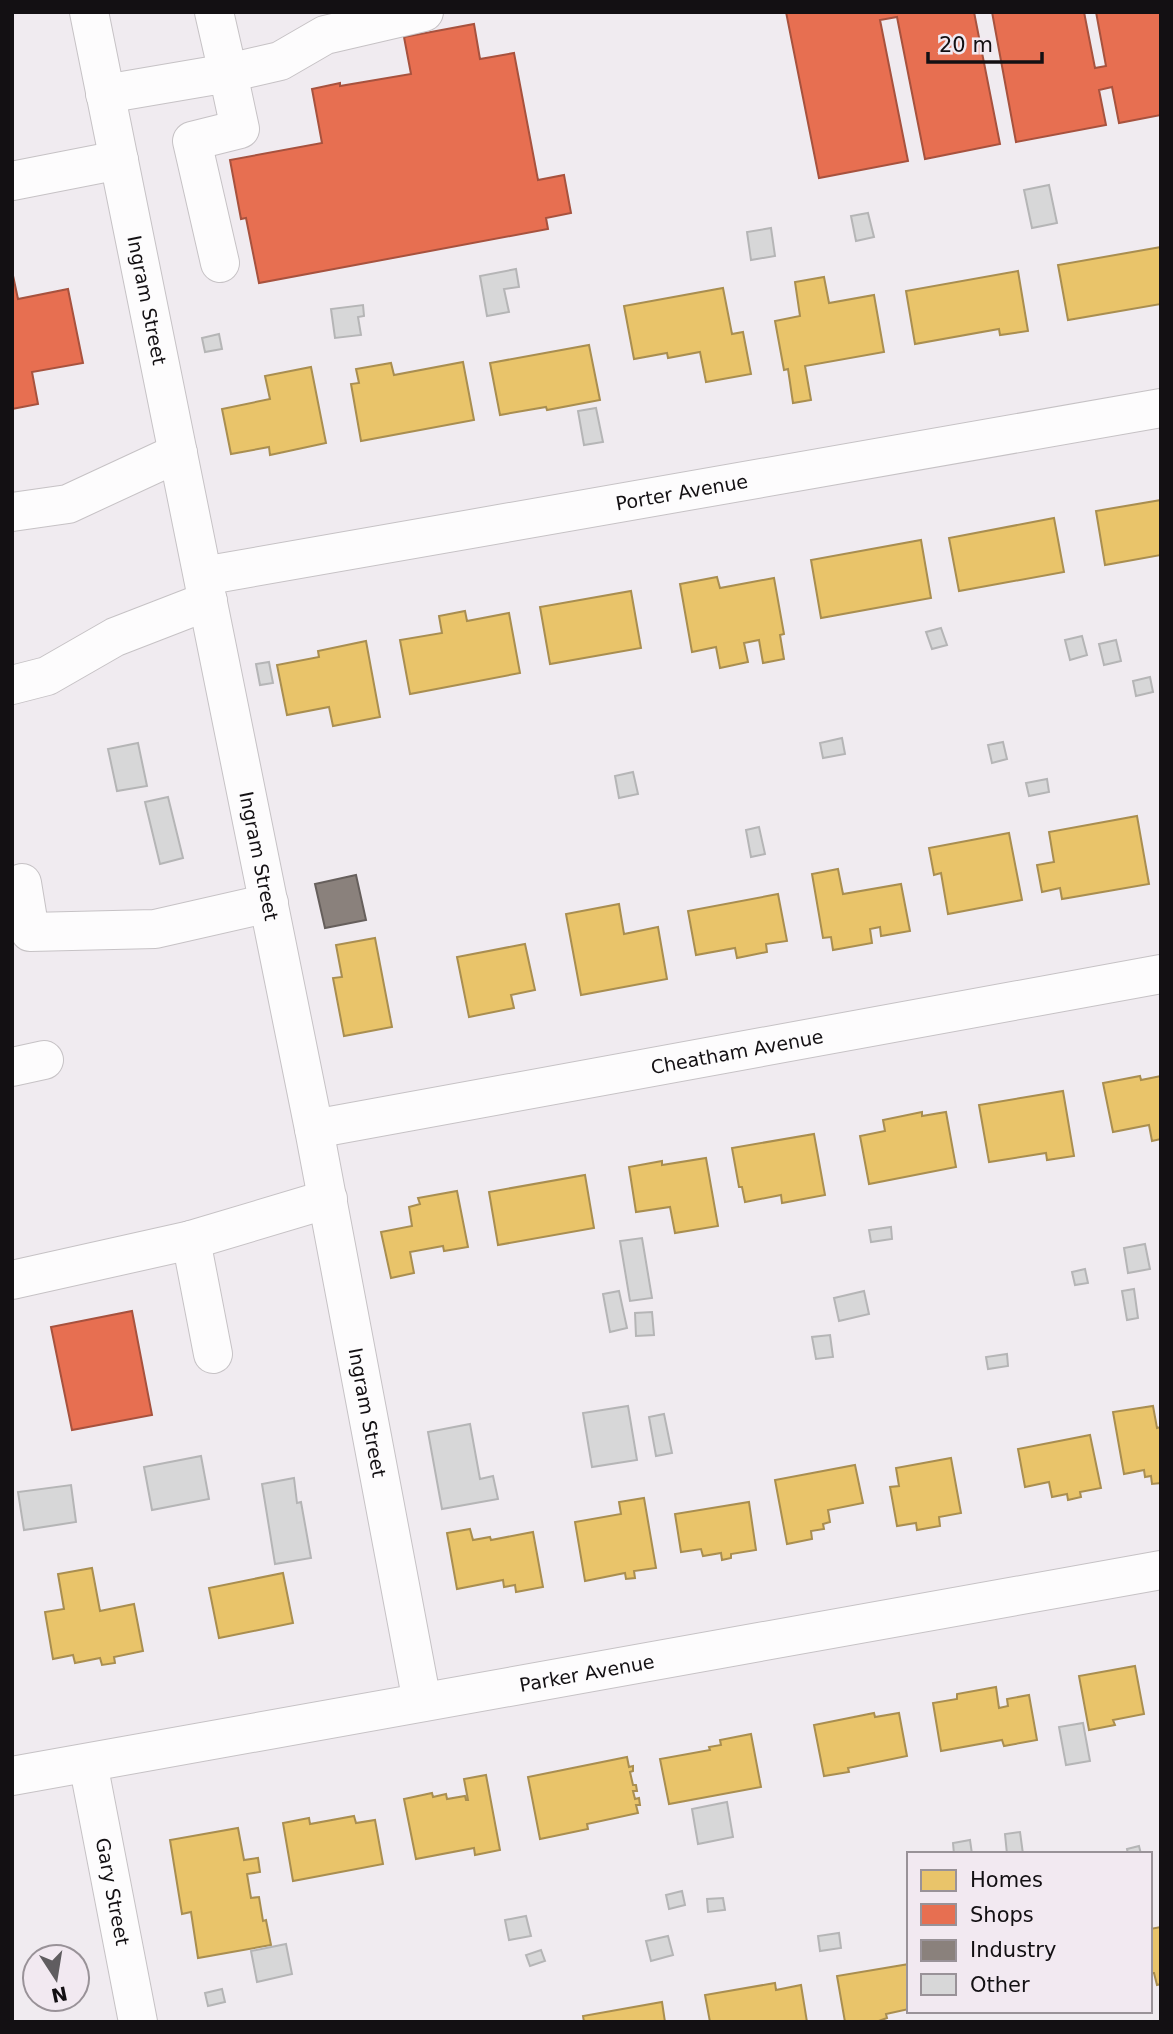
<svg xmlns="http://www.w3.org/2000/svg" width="1173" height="2034" font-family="'DejaVu Sans',sans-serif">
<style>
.homes{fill:#e9c46a;stroke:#a98e50;stroke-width:2}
.shops{fill:#e76f51;stroke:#a7523e;stroke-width:2}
.industry{fill:#8a817c;stroke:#665f5c;stroke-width:2}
.building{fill:#d7d7d8;stroke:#b5b5b6;stroke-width:2}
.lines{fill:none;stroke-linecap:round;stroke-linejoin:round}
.minor-casing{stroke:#c6c2c5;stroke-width:40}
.minor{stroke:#fdfcfd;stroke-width:38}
.labels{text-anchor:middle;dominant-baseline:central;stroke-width:7;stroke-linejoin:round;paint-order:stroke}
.street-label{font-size:19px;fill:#131013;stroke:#f2e9f1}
</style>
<rect width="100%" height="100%" fill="#f0ebf0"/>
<g class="homes">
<path d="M1161,247V304L1068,320L1058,265Z"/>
<path d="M1018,271L1028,331L1000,335L999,329L915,344L906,291Z"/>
<path d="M824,277L829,303L874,295L884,352L805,366L811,400L793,403L788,369L784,370L775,321L800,316L795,282Z"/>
<path d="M723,288L732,334L743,332L751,374L706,382L700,352L668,358L667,353L634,359L624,306Z"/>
<path d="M589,345L600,400L547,410L546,407L500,415L490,363Z"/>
<path d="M463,362L474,420L361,441L351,384L359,383L356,369L391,363L394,375Z"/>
<path d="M311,367L326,443L270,455L269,447L231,454L222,409L270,399L265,376Z"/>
<path d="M1161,500V555L1105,565L1096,511Z"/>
<path d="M1054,518L1064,572L959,591L949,538Z"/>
<path d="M921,540L931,598L821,618L811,560Z"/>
<path d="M717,577L720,588L774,578L784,634L780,635L784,659L763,663L759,640L744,643L748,662L720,668L716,647L692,652L680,584Z"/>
<path d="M631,591L641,648L550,664L540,607Z"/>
<path d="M465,611L467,621L509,613L520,673L410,694L400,640L442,633L439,616Z"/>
<path d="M366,641L380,717L333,726L329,707L287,715L277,665L319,657L318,651Z"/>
<path d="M1137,816L1149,884L1062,899L1060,888L1042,892L1037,865L1054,862L1049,832Z"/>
<path d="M1009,833L1022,900L948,914L941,873L934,875L929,848Z"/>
<path d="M838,869L843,894L901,884L910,931L881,936L880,927L870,929L872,943L833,950L831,937L823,938L812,874Z"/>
<path d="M778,894L787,941L766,944L767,952L737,958L735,948L696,955L688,911Z"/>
<path d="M619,904L624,934L658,927L667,979L581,995L566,914Z"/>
<path d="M375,938L392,1027L344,1036L333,978L342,977L336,945Z"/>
<path d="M525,944L535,990L511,995L514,1008L469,1017L457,957Z"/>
<path d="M1140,1076L1141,1080L1161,1076V1139L1152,1141L1149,1125L1113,1132L1103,1083Z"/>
<path d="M1063,1091L1074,1156L1047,1160L1046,1153L989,1162L979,1105Z"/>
<path d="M922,1112V1116L946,1112L956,1167L869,1184L860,1136L885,1131L883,1120Z"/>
<path d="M814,1134L825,1195L782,1203L781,1195L745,1202L742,1187H739L732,1148Z"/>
<path d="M706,1158L718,1226L675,1233L670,1207L636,1212L629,1167L662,1161V1165Z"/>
<path d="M585,1175L594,1228L498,1245L489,1192Z"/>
<path d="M457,1191L468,1247L444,1251L443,1246L410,1252L414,1273L391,1278L381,1232L412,1226L409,1207L420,1204L418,1198Z"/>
<path d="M1153,1406L1157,1428L1161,1427V1483L1152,1484L1151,1476L1145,1477L1144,1470L1124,1474L1113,1412Z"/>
<path d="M1090,1435L1101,1488L1080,1492L1081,1497L1068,1500L1067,1494L1052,1497L1049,1482L1025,1487L1018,1449Z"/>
<path d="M951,1458L961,1513L939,1517L940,1526L917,1530L916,1523L897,1526L890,1487L899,1486L896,1468Z"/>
<path d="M855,1465L863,1503L828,1510L830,1522L823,1524L824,1529L811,1531L812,1539L787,1544L775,1480Z"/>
<path d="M644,1498L656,1568L634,1571L635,1578L626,1579L625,1573L585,1581L575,1522L621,1514L619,1502Z"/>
<path d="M749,1502L756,1550L731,1554V1558L722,1560L721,1553L703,1556L701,1549L681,1552L675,1514Z"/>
<path d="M470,1529L473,1540L490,1537L491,1540L533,1532L543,1587L516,1592L515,1585L504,1587L503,1580L457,1589L447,1533Z"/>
<path d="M92,1568L100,1611L134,1604L143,1651L114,1657L115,1663L102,1665L100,1658L75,1663L73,1655L53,1659L45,1612L64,1609L58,1574Z"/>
<path d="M283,1573L293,1623L219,1638L209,1588Z"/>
<path d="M1135,1666L1144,1714L1113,1720L1115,1725L1089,1730L1079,1676Z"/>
<path d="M996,1687L999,1708L1008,1706L1007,1699L1029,1695L1037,1740L1004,1746L1002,1740L941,1751L933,1703L957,1699V1694Z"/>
<path d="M874,1713L875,1717L899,1713L907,1756L848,1768L849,1772L824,1776L814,1725Z"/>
<path d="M751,1734L761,1787L669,1804L660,1759L710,1750L709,1747L721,1745L720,1740Z"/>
<path d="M627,1757L629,1767L633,1766V1771L630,1772L633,1785H636L637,1791H633L635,1799L639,1798L640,1805H636L638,1813L587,1824L588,1829L540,1839L528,1777Z"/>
<path d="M486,1775L500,1850L475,1855L474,1848L416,1859L404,1799L432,1793L433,1797L446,1794L447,1799L465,1796L466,1800H468L464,1779Z"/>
<path d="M354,1816L356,1823L375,1820L383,1864L293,1881L283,1823L309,1818L310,1824Z"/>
<path d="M238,1828L244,1860L258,1858L260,1872L247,1874L251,1898L259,1897L263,1921L266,1920L271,1945L198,1958L191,1912L182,1914L170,1840Z"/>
<path d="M1161,1927V1984L1157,1985L1154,1973H1150V1929Z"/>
<path d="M909,1964V2009L886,2014L887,2018L876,2022H845L837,1976Z"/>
<path d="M775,1983L776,1990L801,1985L807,2022H710L705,1995Z"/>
<path d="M662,2002L665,2022H584L583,2016Z"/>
</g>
<g class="shops">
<path d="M786,12H974L1000,144L925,159L897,17L880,20L908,161L819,178Z"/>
<path d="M992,12H1084L1095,68L1106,66L1096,12H1161V115L1119,123L1112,87L1099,90L1106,125L1016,142Z"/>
<path d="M474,24L480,59L514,53L538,180L564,175L571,213L546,218L548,229L259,283L246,218L241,219L230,160L322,143L312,89L340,83V86L411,74L404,37Z"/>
<path d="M12,271L18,299L68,289L83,363L32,372L38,404L12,409Z"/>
<path d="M132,1311L152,1415L72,1430L51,1327Z"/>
</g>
<path class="industry" d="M356,875L366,920L325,928L315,884Z"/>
<g class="building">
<path d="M1049,185L1057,223L1032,228L1024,190Z"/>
<path d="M868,213L874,237L856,241L851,216Z"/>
<path d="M771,228L775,256L751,260L747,232Z"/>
<path d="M516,269L519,287L504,289L509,312L487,316L480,276Z"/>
<path d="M363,305L364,316L358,317L361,335L335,338L331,309Z"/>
<path d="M219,334L222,349L205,352L202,338Z"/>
<path d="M596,408L603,442L584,445L578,411Z"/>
<path d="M941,628L947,645L932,649L926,632Z"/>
<path d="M1082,636L1087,655L1070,660L1065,640Z"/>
<path d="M1116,640L1121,661L1104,665L1099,644Z"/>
<path d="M269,662L273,683L260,685L256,664Z"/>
<path d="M1150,677L1153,692L1136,696L1133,681Z"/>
<path d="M842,738L845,754L823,758L820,743Z"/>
<path d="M1003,742L1007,759L992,763L988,745Z"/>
<path d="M138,743L147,786L117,791L108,749Z"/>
<path d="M633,772L638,794L619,798L615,776Z"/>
<path d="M1047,779L1049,792L1029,796L1026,783Z"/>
<path d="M168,797L183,858L160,864L145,802Z"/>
<path d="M759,827L765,854L751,857L746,830Z"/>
<path d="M891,1227L892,1239L871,1242L869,1230Z"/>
<path d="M642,1238L652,1298L630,1301L620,1241Z"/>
<path d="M1145,1244L1150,1269L1128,1273L1124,1248Z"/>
<path d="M1085,1269L1088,1283L1075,1285L1072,1272Z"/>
<path d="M1134,1289L1138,1318L1127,1320L1122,1291Z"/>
<path d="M619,1291L627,1328L610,1332L603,1294Z"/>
<path d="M864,1291L869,1314L839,1321L834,1298Z"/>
<path d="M652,1312L654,1335L636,1336L635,1313Z"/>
<path d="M830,1335L833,1357L816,1359L812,1337Z"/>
<path d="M1007,1354L1008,1366L988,1369L986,1357Z"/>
<path d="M628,1406L637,1460L592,1467L583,1413Z"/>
<path d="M664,1414L672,1453L656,1456L649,1417Z"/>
<path d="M470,1424L480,1479L493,1476L498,1499L442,1509L428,1432Z"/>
<path d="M201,1456L209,1499L152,1510L144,1467Z"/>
<path d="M294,1478L297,1503L301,1502L311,1558L275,1564L262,1484Z"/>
<path d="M71,1485L76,1522L24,1530L18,1492Z"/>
<path d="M1083,1723L1090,1761L1066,1765L1059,1727Z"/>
<path d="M727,1802L733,1837L698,1844L692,1809Z"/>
<path d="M1020,1832L1023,1854H1007L1005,1834Z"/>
<path d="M970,1840L972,1854H954L953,1843Z"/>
<path d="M1139,1846L1141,1854H1128L1127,1849Z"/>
<path d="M682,1891L685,1905L669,1909L666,1895Z"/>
<path d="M723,1898L725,1910L708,1912L707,1899Z"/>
<path d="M526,1916L531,1936L509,1940L505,1920Z"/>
<path d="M839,1933L841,1948L820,1951L818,1936Z"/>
<path d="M668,1936L673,1955L651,1961L646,1941Z"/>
<path d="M286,1944L292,1974L257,1982L251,1951Z"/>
<path d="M541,1950L545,1961L530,1966L526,1955Z"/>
<path d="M222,1989L225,2002L208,2006L205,1993Z"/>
</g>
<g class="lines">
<g class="minor-casing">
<g id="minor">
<path id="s1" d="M89,12L314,1129L422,1702"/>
<path d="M214,12L228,73L280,61L325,35L424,12"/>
<path d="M105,94L228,73L240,129L192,141L220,263"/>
<path d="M12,181L119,160"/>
<path d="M12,512L68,504L178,453"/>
<path id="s2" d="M203,576L1161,408"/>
<path d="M12,685L47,676L115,637L208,601"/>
<path d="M22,883L30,932L155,929L269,903"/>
<path d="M12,1067L44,1060"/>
<path id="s3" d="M314,1129L1161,974"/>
<path d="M191,1240L213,1354"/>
<path d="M12,1280L191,1240L328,1199"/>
<path id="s4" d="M88,1763L138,2022"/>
<path id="s5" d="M12,1776L1161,1570"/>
</g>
</g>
<use href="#minor" class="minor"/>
</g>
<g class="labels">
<g class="street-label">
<text stroke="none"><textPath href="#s1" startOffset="294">Ingram Street</textPath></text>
<text stroke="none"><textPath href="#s2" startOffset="486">Porter Avenue</textPath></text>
<text stroke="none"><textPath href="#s1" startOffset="861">Ingram Street</textPath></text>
<text stroke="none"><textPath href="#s3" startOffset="430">Cheatham Avenue</textPath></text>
<text stroke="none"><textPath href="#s1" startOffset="1428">Ingram Street</textPath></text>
<text stroke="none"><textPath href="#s5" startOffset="584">Parker Avenue</textPath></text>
<text stroke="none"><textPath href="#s4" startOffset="131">Gary Street</textPath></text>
</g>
</g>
<rect width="1173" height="2034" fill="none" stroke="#131013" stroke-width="28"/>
<rect x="907" y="1852" width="245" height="161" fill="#f2e9f1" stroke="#999298" stroke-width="2"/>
<rect x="921" y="1870" width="35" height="21" fill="#e9c46a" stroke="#999298" stroke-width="2"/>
<text x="970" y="1887" font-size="21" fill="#131013">Homes</text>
<rect x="921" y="1904" width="35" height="21" fill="#e76f51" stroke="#999298" stroke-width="2"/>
<text x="970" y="1922" font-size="21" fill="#131013">Shops</text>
<rect x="921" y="1940" width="35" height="21" fill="#8a817c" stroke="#999298" stroke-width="2"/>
<text x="970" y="1957" font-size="21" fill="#131013">Industry</text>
<rect x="921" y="1974" width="35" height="21" fill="#d7d7d8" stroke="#999298" stroke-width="2"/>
<text x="970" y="1992" font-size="21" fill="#131013">Other</text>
<g transform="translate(56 1978) rotate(168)"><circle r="33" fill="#f2e9f1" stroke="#999298" stroke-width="2"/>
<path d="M0-5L12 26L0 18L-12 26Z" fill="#605d60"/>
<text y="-10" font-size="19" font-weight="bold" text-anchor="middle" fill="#131013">N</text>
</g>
<path d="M928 52v10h114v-10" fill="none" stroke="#131013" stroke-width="3.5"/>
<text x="939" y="52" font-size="21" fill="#131013" stroke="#f2e9f1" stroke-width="5" paint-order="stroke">20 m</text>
</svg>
